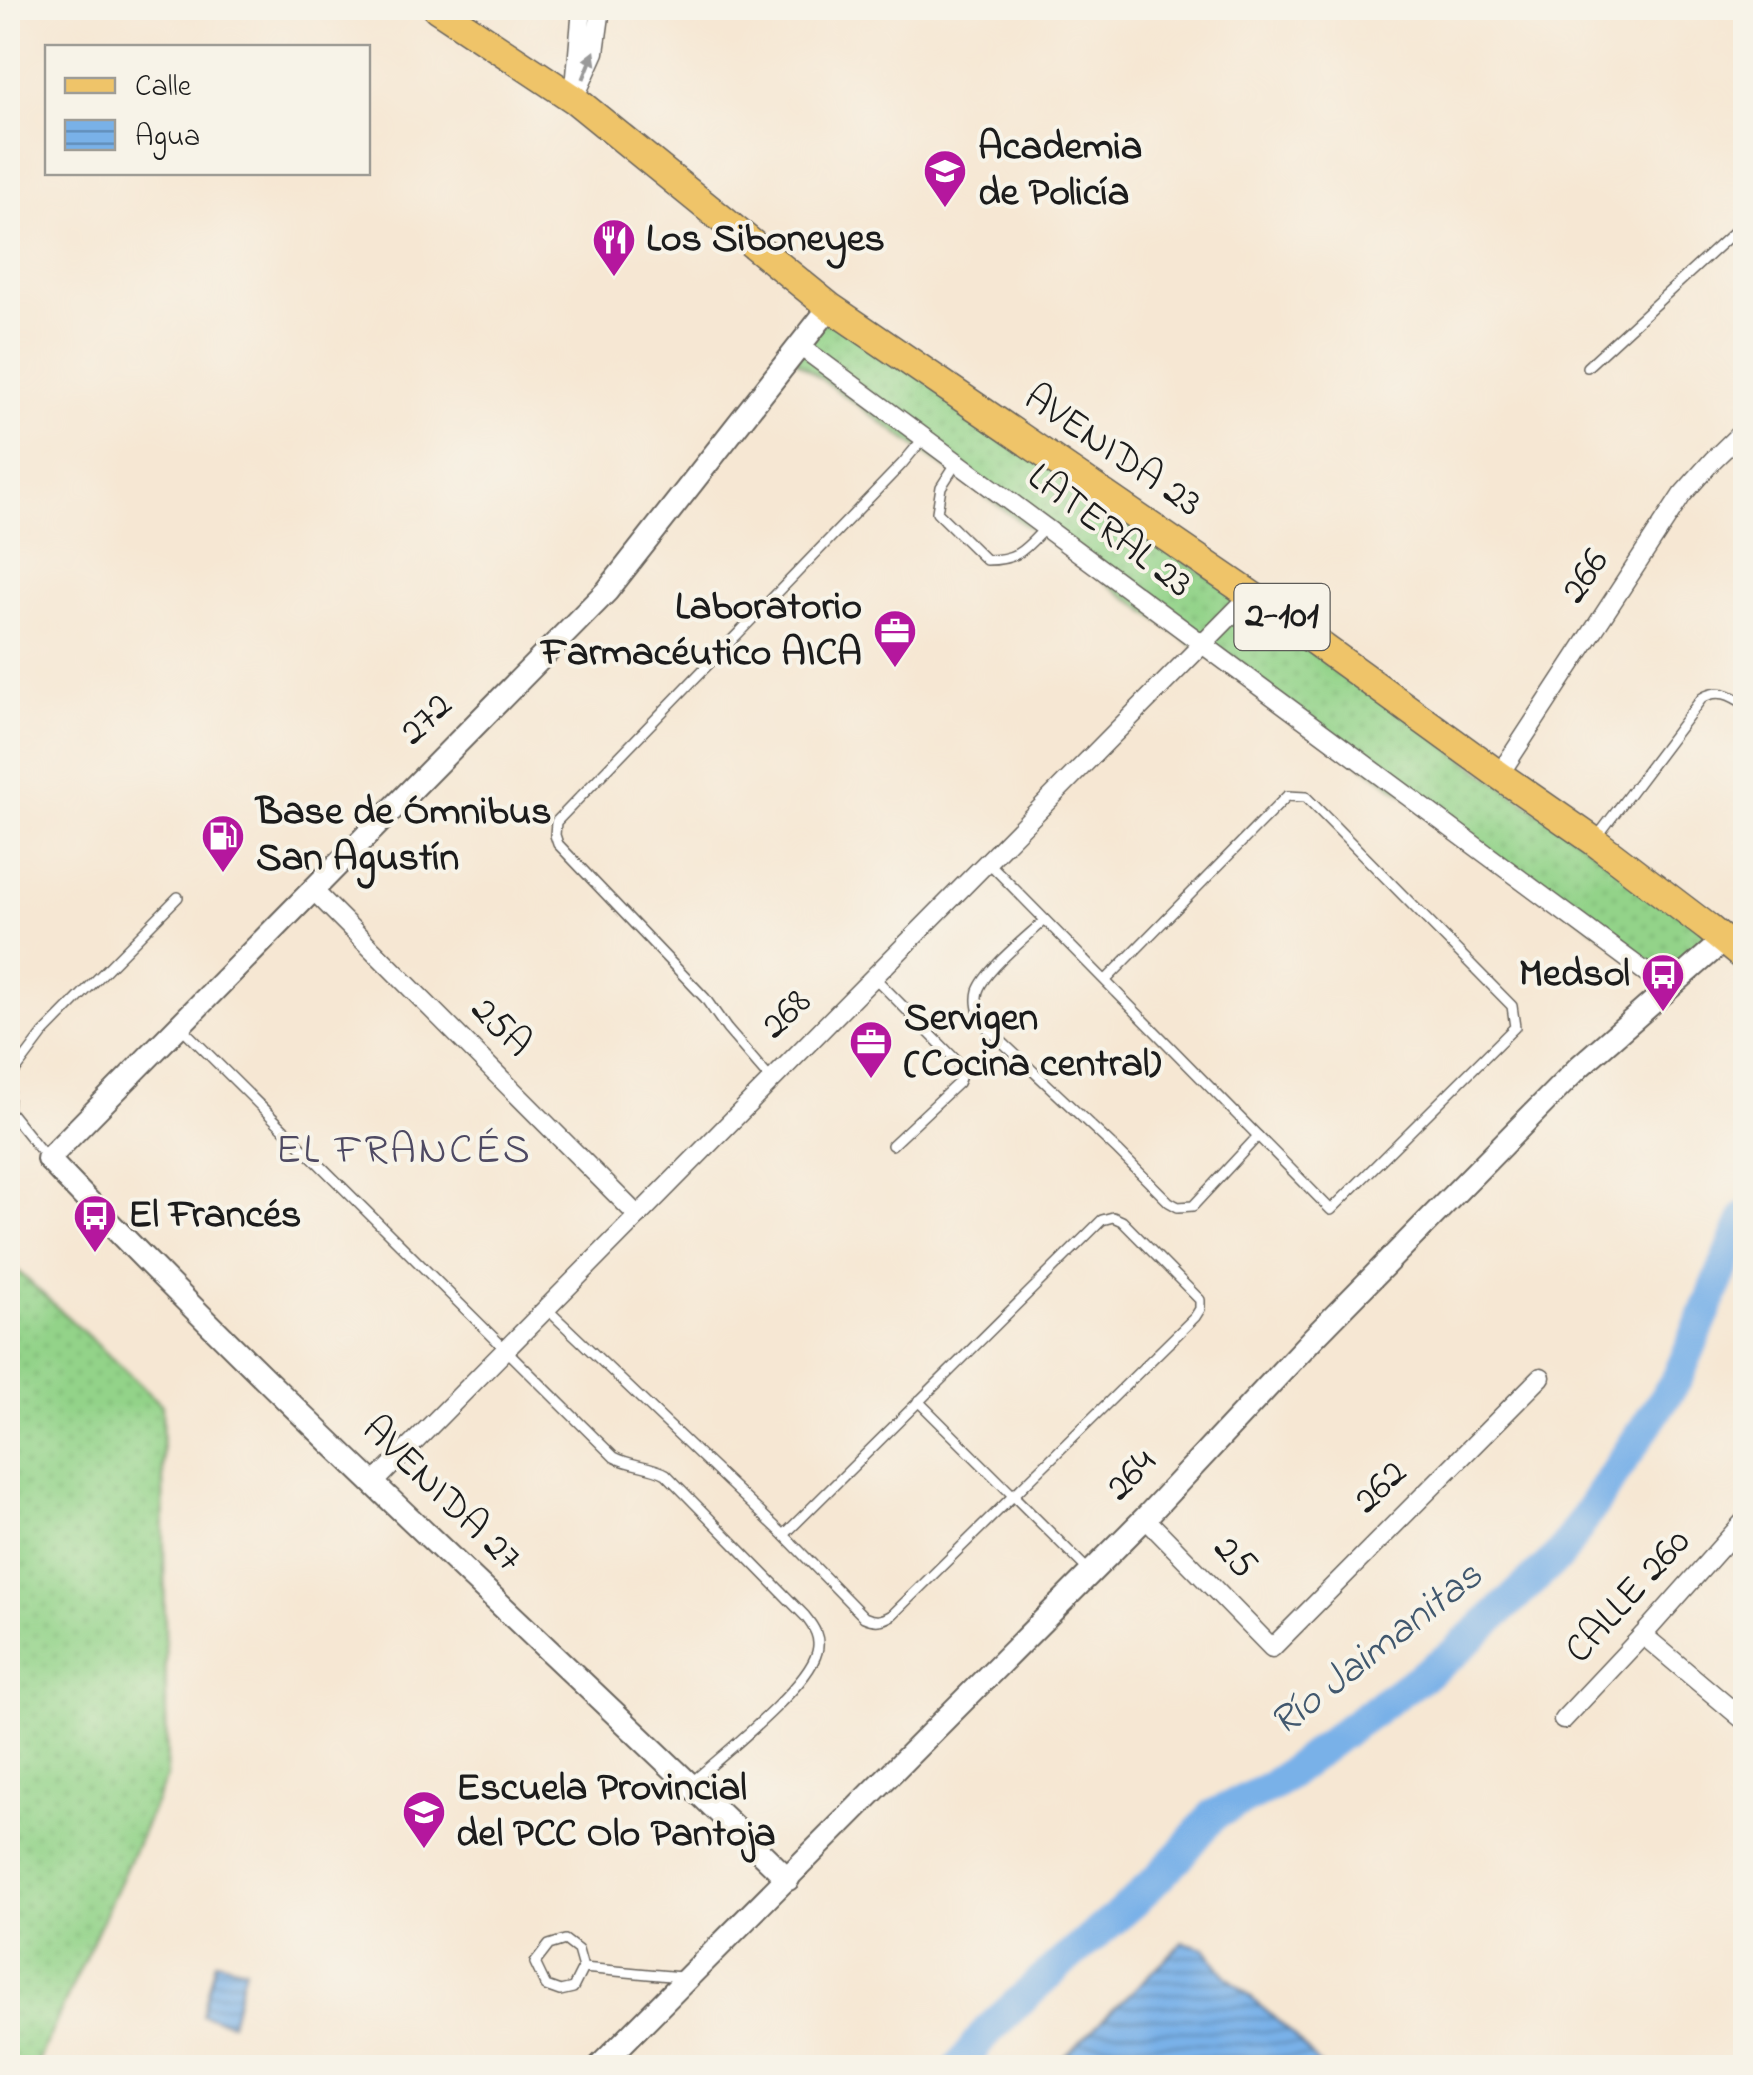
<svg xmlns="http://www.w3.org/2000/svg" width="1753" height="2075" font-family="'Indie Flower',sans-serif">
<style>
.grass{fill:url(#grass-dots);stroke:#587852;stroke-width:2.5}
.water{fill:url(#water-rules);stroke:#4a6682;stroke-width:2.5}
.lines{fill:none;stroke-linecap:round;stroke-linejoin:round}
.river{stroke:#79b1e8;stroke-width:32}
.service-casing{stroke:#68635c;stroke-width:12}
.minor-casing{stroke:#68635c;stroke-width:21}
.tertiary-casing{stroke:#68635c;stroke-width:26}
.primary-casing{stroke:#68635c;stroke-width:31}
.service{stroke:#fff;stroke-width:9}
.minor{stroke:#fff;stroke-width:18}
.tertiary{stroke:#fff;stroke-width:22}
.primary{stroke:#efc469;stroke-width:28}
.oneway{fill:#999}
.labels{text-anchor:middle;dominant-baseline:central;stroke-width:8;stroke-linejoin:round;paint-order:stroke}
.shield{fill:#f7f3e8;stroke:#5e5c59;stroke-width:2.5}
.shield-label{font-size:38px;font-weight:bold;fill:#1c1c1c}
.poi-label{font-size:40px;font-weight:bold;fill:#1c1c1c;stroke:#f7f3e8;text-anchor:start}
.street-label{font-size:40px;fill:#1c1c1c;stroke:#f7f3e8}
.neighbourhood-label{font-size:42px;letter-spacing:2.5px;fill:#4e4962;stroke:#f7f3e8}
.water-label{font-size:42px;font-style:italic;fill:#41586e;stroke:#f7f3e8}
</style>
<defs>
<pattern id="grass-dots" width="8" height="8" patternUnits="userSpaceOnUse" patternTransform="scale(2.5)"><rect width="8" height="8" fill="#93d389"/><path d="M2 2h.1M6 6h.1" fill="none" stroke="#7eb576" stroke-width="1.8" stroke-linecap="round"/></pattern>
<pattern id="water-rules" width="6" height="5" patternUnits="userSpaceOnUse" patternTransform="scale(2.5)"><rect width="6" height="5" fill="#79b1e8"/><path d="M0 2.5h6" fill="none" stroke="#628fbb"/></pattern>
</defs>
<rect width="100%" height="100%" fill="#f7f3e8"/>
<filter id="ink" filterUnits="userSpaceOnUse"><feTurbulence type="fractalNoise" baseFrequency=".01" numOctaves="2"/><feDisplacementMap in="SourceGraphic" scale="20" xChannelSelector="R" yChannelSelector="G"/><feConvolveMatrix kernelMatrix="1 2 1 2 8 2 1 2 1" color-interpolation-filters="sRGB"/></filter>
<filter id="wash" filterUnits="userSpaceOnUse"><feTurbulence type="fractalNoise" baseFrequency=".0048" numOctaves="4" result="noise"/><feDisplacementMap in="SourceGraphic" scale="40" xChannelSelector="R" yChannelSelector="G"/><feGaussianBlur stdDeviation="2.25" result="paint"/><feColorMatrix in="noise" values="0 0 0 0 0 0 0 0 0 0 0 0 0 0 0 0 0 1.4 0 .05"/><feComposite in="paint" operator="in"/></filter>
<g filter="url(#wash)">
<rect width="100%" height="100%" fill="#f6e7d3"/>
<g class="grass">
<path d="M830,307L1721,941L1674,985L1202,651L795,360Z"/>
<path d="M8,1262L162,1405L167,1777L37,2064L30,2067H8Z"/>
</g>
<g class="water">
<path d="M1183,1942L1205,1948L1224,1974L1289,2031L1322,2067H1054Z"/>
<path d="M216,1961L245,1968L231,2023L202,2015Z"/>
</g>
<g class="lines">
<path class="river" d="M959,2068L988,2030L1058,1966L1133,1903L1181,1854L1213,1815L1272,1786L1353,1725L1453,1654L1560,1555L1677,1379L1746,1216"/>
</g>
</g>
<g filter="url(#ink)">
<g class="lines">
<g class="service-casing">
<g id="service">
<path d="M1587,367L1746,221"/>
<path d="M957,462L941,487L937,512L986,560C1018,560 1024,550 1045,528"/>
<path d="M1597,837L1702,698C1718,688 1731,695 1746,705"/>
<path d="M988,862L1331,1210L1515,1027L1512,1006L1306,797L1287,796L1106,980"/>
<path d="M1045,920C1028,936 985,970 978,991C975,1002 979,1013 982,1023L1118,1151L1169,1202L1178,1207L1193,1206L1258,1136"/>
<path d="M874,977L956,1060C961,1069 963,1074 958,1083L892,1145"/>
<path d="M181,1027L614,1457C630,1466 650,1465 666,1474L805,1616C814,1627 821,1638 817,1652C808,1688 720,1757 690,1784"/>
<path d="M772,1081L727,1029L705,998L558,844L555,835L556,822L902,464L923,439"/>
<path d="M46,1157L8,1110L10,1078L43,1034L178,897"/>
<path d="M547,1309L784,1535L864,1617C875,1622 882,1621 892,1615L1195,1317L1200,1309V1300L1122,1221L1113,1217L1102,1220L784,1535"/>
<path d="M918,1401L1090,1572"/>
<path d="M583,1968L573,1988L560,1991L546,1986L535,1963L549,1945L565,1940L578,1950L583,1968L681,1977"/>
</g>
</g>
<g class="minor-casing">
<g id="minor">
<path d="M582,8L574,99L595,52L601,8"/>
<path d="M800,346L1667,988"/>
<path d="M1499,775L1682,495L1713,460L1746,428"/>
<path d="M313,890L638,1216"/>
<path d="M373,1484L1251,595"/>
<path d="M1145,1518L1272,1648L1541,1377"/>
<path d="M1643,1635L1746,1722"/>
<path d="M1563,1720L1643,1635L1746,1519"/>
</g>
</g>
<g class="tertiary-casing">
<g id="tertiary">
<path d="M788,1879C541,1639 285,1409 48,1159L607,591L830,307"/>
<path d="M598,2068L1145,1518L1313,1338L1580,1066L1724,940"/>
</g>
</g>
<g class="primary-casing">
<path id="primary" d="M437,8L574,99L830,307L1251,595L1499,775L1594,841L1707,927L1746,959"/>
</g>
<use href="#service" class="service"/>
<use href="#minor" class="minor"/>
<use href="#tertiary" class="tertiary"/>
<use href="#primary" class="primary"/>
</g>
<defs><path id="oneway-solid" d="M-6-.8H1V-3.2L6.5 0L1 3.2V.8H-6Z" transform="scale(2.5)"/></defs>
<use class="oneway" href="#oneway-solid" transform="translate(589 65) rotate(-68)"/>
</g>
<defs>
<g id="university-pin" transform="scale(2.25)"><path d="M0 17L-7.5 6A9.5 9.5 0 1 1 7.5 6Z" fill="#b5179e" stroke="#f7f3e8"/><path d="M0-5L7-2L0 1L-7-2ZM-4 1L0 2.5L4 1V4Q0 6-4 4Z" fill="#fff"/></g>
<g id="restaurant-pin" transform="scale(2.25)"><path d="M0 17L-7.5 6A9.5 9.5 0 1 1 7.5 6Z" fill="#b5179e" stroke="#f7f3e8"/><path d="M-5-6h1v4h1v-4h1v4h1v-4h1v5L-1.5 .5V6h-2V.5L-5-1ZM5-6V6H3V1.5H1.5Q1.5-4 5-6Z" fill="#fff"/></g>
<g id="office-pin" transform="scale(2.25)"><path d="M0 17L-7.5 6A9.5 9.5 0 1 1 7.5 6Z" fill="#b5179e" stroke="#f7f3e8"/><path d="M-6-3h4V-5.5h4V-3h4V5H-6ZM-1-4.5V-3h2v-1.5ZM-6 0V1H6V0Z" fill="#fff"/></g>
<g id="fuel-pin" transform="scale(2.25)"><path d="M0 17L-7.5 6A9.5 9.5 0 1 1 7.5 6Z" fill="#b5179e" stroke="#f7f3e8"/><path d="M-5.5-6h7V0h2V4h1.3V-2.5L3-4.5l.8-.8L6-3V5H2.5V1h-1V6h-7ZM-4.2-4.7v3.2H.2V-4.7Z" fill="#fff"/></g>
<g id="bus-pin" transform="scale(2.25)"><path d="M0 17L-7.5 6A9.5 9.5 0 1 1 7.5 6Z" fill="#b5179e" stroke="#f7f3e8"/><path d="M-5-6H5V4H4V6H2V4H-2V6H-4V4H-5ZM-3.5-4V0h7V-4ZM-3.5 1.2v1.5H-2V1.2ZM2 1.2v1.5H3.5V1.2Z" fill="#fff"/></g>
</defs>
<g fill-rule="evenodd">
<use href="#university-pin" x="945" y="171"/>
<use href="#restaurant-pin" x="614" y="240"/>
<use href="#office-pin" x="895" y="631"/>
<use href="#fuel-pin" x="223" y="836"/>
<use href="#bus-pin" x="1663" y="975"/>
<use href="#office-pin" x="871" y="1042"/>
<use href="#bus-pin" x="95" y="1216"/>
<use href="#university-pin" x="424" y="1812"/>
</g>
<g class="labels">
<rect class="shield" x="1234.5" y="584" width="95" height="66" rx="8"/>
<g class="shield-label">
<text x="1282" y="617">2-101</text>
</g>
<g class="poi-label">
<text x="978" y="148">Academia<tspan x="978" dy="46">de Policía</tspan></text>
<text x="646" y="240">Los Siboneyes</text>
<text x="862" y="608" text-anchor="end">Laboratorio<tspan x="862" dy="46">Farmacéutico AICA</tspan></text>
<text x="256" y="813">Base de Ómnibus<tspan x="256" dy="46">San Agustín</tspan></text>
<text x="1630" y="975" text-anchor="end">Medsol</text>
<text x="904" y="1019">Servigen<tspan x="904" dy="46">(Cocina central)</tspan></text>
<text x="128" y="1216">El Francés</text>
<text x="456" y="1789">Escuela Provincial<tspan x="456" dy="46">del PCC Olo Pantoja</tspan></text>
</g>
<g class="street-label">
<text transform="translate(1112 452) rotate(34)">AVENIDA 23</text>
<text transform="translate(1109 532) rotate(37)">LATERAL 23</text>
<text transform="translate(1586 577) rotate(-57)">266</text>
<text transform="translate(427 720) rotate(-45)">272</text>
<text transform="translate(787 1015) rotate(-45)">268</text>
<text transform="translate(500 1028) rotate(45)">25A</text>
<text transform="translate(1132 1476) rotate(-47)">264</text>
<text transform="translate(1381 1488) rotate(-45)">262</text>
<text transform="translate(441 1495) rotate(44)">AVENIDA 27</text>
<text transform="translate(1234 1558) rotate(46)">25</text>
<text transform="translate(1629 1597) rotate(-48)">CALLE 260</text>
</g>
<g class="neighbourhood-label">
<text x="404" y="1151">EL FRANCÉS</text>
</g>
<g class="water-label">
<text transform="translate(1377 1650) rotate(-38)">Río Jaimanitas</text>
</g>
</g>
<rect width="1753" height="2075" fill="none" stroke="#f7f3e8" stroke-width="40"/>
<rect x="45" y="45" width="325" height="130" fill="#f7f3e8" stroke="#9f9d96" stroke-width="2.5"/>
<rect x="65" y="78" width="50" height="15" fill="#efc469" stroke="#9f9d96" stroke-width="2.5"/>
<text x="135" y="95" font-size="30" fill="#1c1c1c">Calle</text>
<rect x="65" y="120" width="50" height="30" fill="url(#water-rules)" stroke="#9f9d96" stroke-width="2.5"/>
<text x="135" y="145" font-size="30" fill="#1c1c1c">Agua</text>
</svg>
